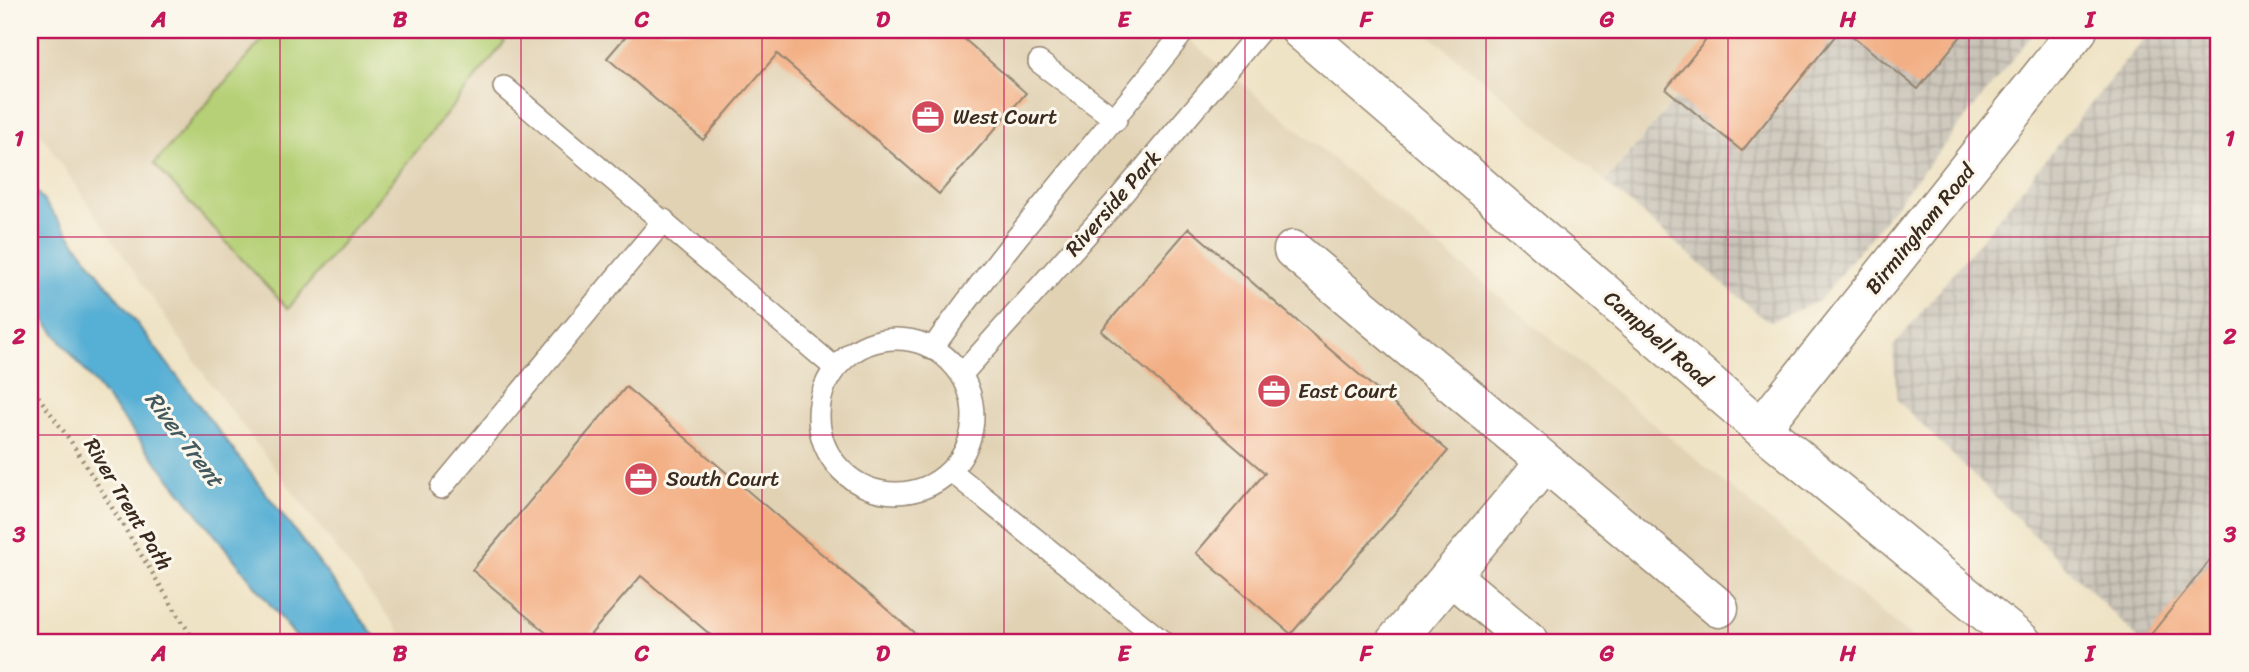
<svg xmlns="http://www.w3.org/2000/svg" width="2249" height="672" font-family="Sriracha,sans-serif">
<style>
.built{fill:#e1d2b4}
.industrial{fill:url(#industrial-grid)}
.park{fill:#b5d076;stroke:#787d4a;stroke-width:2}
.water{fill:#56afd4;stroke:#486c79;stroke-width:2}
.building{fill:#f3af84}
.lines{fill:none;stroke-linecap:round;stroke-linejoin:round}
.service-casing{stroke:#958672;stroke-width:24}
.minor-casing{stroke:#958672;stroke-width:41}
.path{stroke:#958672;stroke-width:4.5;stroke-dasharray:2 5;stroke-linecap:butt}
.service{stroke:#fff;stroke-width:21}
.minor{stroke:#fff;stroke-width:38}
.grid{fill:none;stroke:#c2185b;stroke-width:2;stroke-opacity:0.55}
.labels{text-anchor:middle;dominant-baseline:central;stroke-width:6;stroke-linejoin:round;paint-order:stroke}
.poi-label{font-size:21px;fill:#3b2a1e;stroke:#fbf7ec;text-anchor:start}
.street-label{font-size:21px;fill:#3b2a1e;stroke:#fbf7ec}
.water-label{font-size:23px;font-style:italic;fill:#44595e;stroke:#fbf7ec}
.neatline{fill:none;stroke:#c2185b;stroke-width:2.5}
.grid-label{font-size:23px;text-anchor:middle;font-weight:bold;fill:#c2185b}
</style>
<defs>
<pattern id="industrial-grid" width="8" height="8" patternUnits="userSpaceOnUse" patternTransform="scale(1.75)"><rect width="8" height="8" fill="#c9c3b8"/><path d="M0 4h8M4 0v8" fill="none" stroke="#a49f95"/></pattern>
</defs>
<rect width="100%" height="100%" fill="#fbf7ec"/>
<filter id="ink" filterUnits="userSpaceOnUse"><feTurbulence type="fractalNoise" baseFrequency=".0143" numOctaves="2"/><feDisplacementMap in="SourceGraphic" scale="14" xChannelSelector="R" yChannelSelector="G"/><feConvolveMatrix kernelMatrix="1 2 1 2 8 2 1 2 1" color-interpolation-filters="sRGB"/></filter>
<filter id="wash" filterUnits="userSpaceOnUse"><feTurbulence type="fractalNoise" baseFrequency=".00686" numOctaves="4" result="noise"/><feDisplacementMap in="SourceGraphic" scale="28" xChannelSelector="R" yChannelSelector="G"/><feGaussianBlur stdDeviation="1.57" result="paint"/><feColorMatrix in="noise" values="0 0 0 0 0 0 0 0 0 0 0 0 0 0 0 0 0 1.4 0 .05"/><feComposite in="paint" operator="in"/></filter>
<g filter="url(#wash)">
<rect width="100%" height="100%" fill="#efe3c5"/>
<g class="built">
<path d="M30,30H1177L1917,642H407L208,380L30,118Z"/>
<path d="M1423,30H1714L1666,89L1676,97L1605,181Z"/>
</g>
<g class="industrial">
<path d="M1714,30H2036L1819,301L1772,321L1763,318L1605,182L1676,98L1666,89Z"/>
<path d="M2151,30H2219V642H2142L1897,400L1893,347Z"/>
</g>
<path class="park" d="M271,30H491L505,42L288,309L154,164Z"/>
<path class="water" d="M30,183L379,642H300L46,322L30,300Z"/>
<g id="blocks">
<g class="building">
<path d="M631,30H954L1026,93L939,194L777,54L703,140L607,58Z"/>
<path d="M1714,30H1840L1742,151L1666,89Z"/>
<path d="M1845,30H1966L1918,89Z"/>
<path d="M1189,228L1448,451L1291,634L1196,553L1265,473L1101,331Z"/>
<path d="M626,387L925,642H719L641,576L584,642H557L472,570Z"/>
<path d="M2219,549V642H2145Z"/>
</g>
</g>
</g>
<g filter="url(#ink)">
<use href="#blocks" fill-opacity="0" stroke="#958672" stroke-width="2"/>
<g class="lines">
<g class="service-casing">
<g id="service">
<path d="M1039,62L1116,120"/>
<path d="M504,87L834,367"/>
<circle cx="896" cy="416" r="77"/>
<path d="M932,349C1011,238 1102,137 1185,30"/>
<path d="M962,374L1120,197L1261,30"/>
<path d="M951,471L1163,642"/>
<path d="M441,488L664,220"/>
</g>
</g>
<g class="minor-casing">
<g id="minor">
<path d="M1300,30L1761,428L2022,642"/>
<path d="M1293,250L1719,608"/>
<path d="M1761,428L2078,30"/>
<path d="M1451,576L1530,642"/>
<path d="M1395,642L1545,462"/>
</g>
</g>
<path class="path" d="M30,385L70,440L195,642"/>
<use href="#service" class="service"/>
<use href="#minor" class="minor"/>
</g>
</g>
<path class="grid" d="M280,30V642M521,30V642M762,30V642M1004,30V642M1245,30V642M1486,30V642M1728,30V642M1969,30V642M30,237H2219M30,435H2219"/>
<defs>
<g id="office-disc" transform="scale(1.75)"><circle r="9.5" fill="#d1495b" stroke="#fbf7ec"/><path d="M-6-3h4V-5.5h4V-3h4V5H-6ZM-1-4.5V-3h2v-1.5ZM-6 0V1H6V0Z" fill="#fff"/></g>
</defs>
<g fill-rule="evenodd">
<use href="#office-disc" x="928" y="117"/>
<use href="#office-disc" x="1274" y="391"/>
<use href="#office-disc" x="641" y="479"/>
</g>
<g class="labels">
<g class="poi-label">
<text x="953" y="117">West Court</text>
<text x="1298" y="391">East Court</text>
<text x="666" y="479">South Court</text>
</g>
<g class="street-label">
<text transform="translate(1113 203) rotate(-49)">Riverside Park</text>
<text transform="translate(1920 229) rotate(-51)">Birmingham Road</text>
<text transform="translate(1658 339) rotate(41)">Campbell Road</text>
<text transform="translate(128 504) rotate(59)">River Trent Path</text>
</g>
<g class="water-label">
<text transform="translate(184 439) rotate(53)">River Trent</text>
</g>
</g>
<rect width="2249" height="672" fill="none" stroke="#fbf7ec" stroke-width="77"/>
<rect x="38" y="38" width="2172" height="596" class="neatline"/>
<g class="grid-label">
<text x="159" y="27">A</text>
<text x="400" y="27">B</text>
<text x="642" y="27">C</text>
<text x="883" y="27">D</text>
<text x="1124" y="27">E</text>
<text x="1366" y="27">F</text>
<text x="1607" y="27">G</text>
<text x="1848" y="27">H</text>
<text x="2090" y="27">I</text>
<text x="19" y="146">1</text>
<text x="2230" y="146">1</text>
<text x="19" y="344">2</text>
<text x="2230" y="344">2</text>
<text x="19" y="542">3</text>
<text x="2230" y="542">3</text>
<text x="159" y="661">A</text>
<text x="400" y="661">B</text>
<text x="642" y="661">C</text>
<text x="883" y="661">D</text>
<text x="1124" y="661">E</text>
<text x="1366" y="661">F</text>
<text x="1607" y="661">G</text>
<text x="1848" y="661">H</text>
<text x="2090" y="661">I</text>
</g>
</svg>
